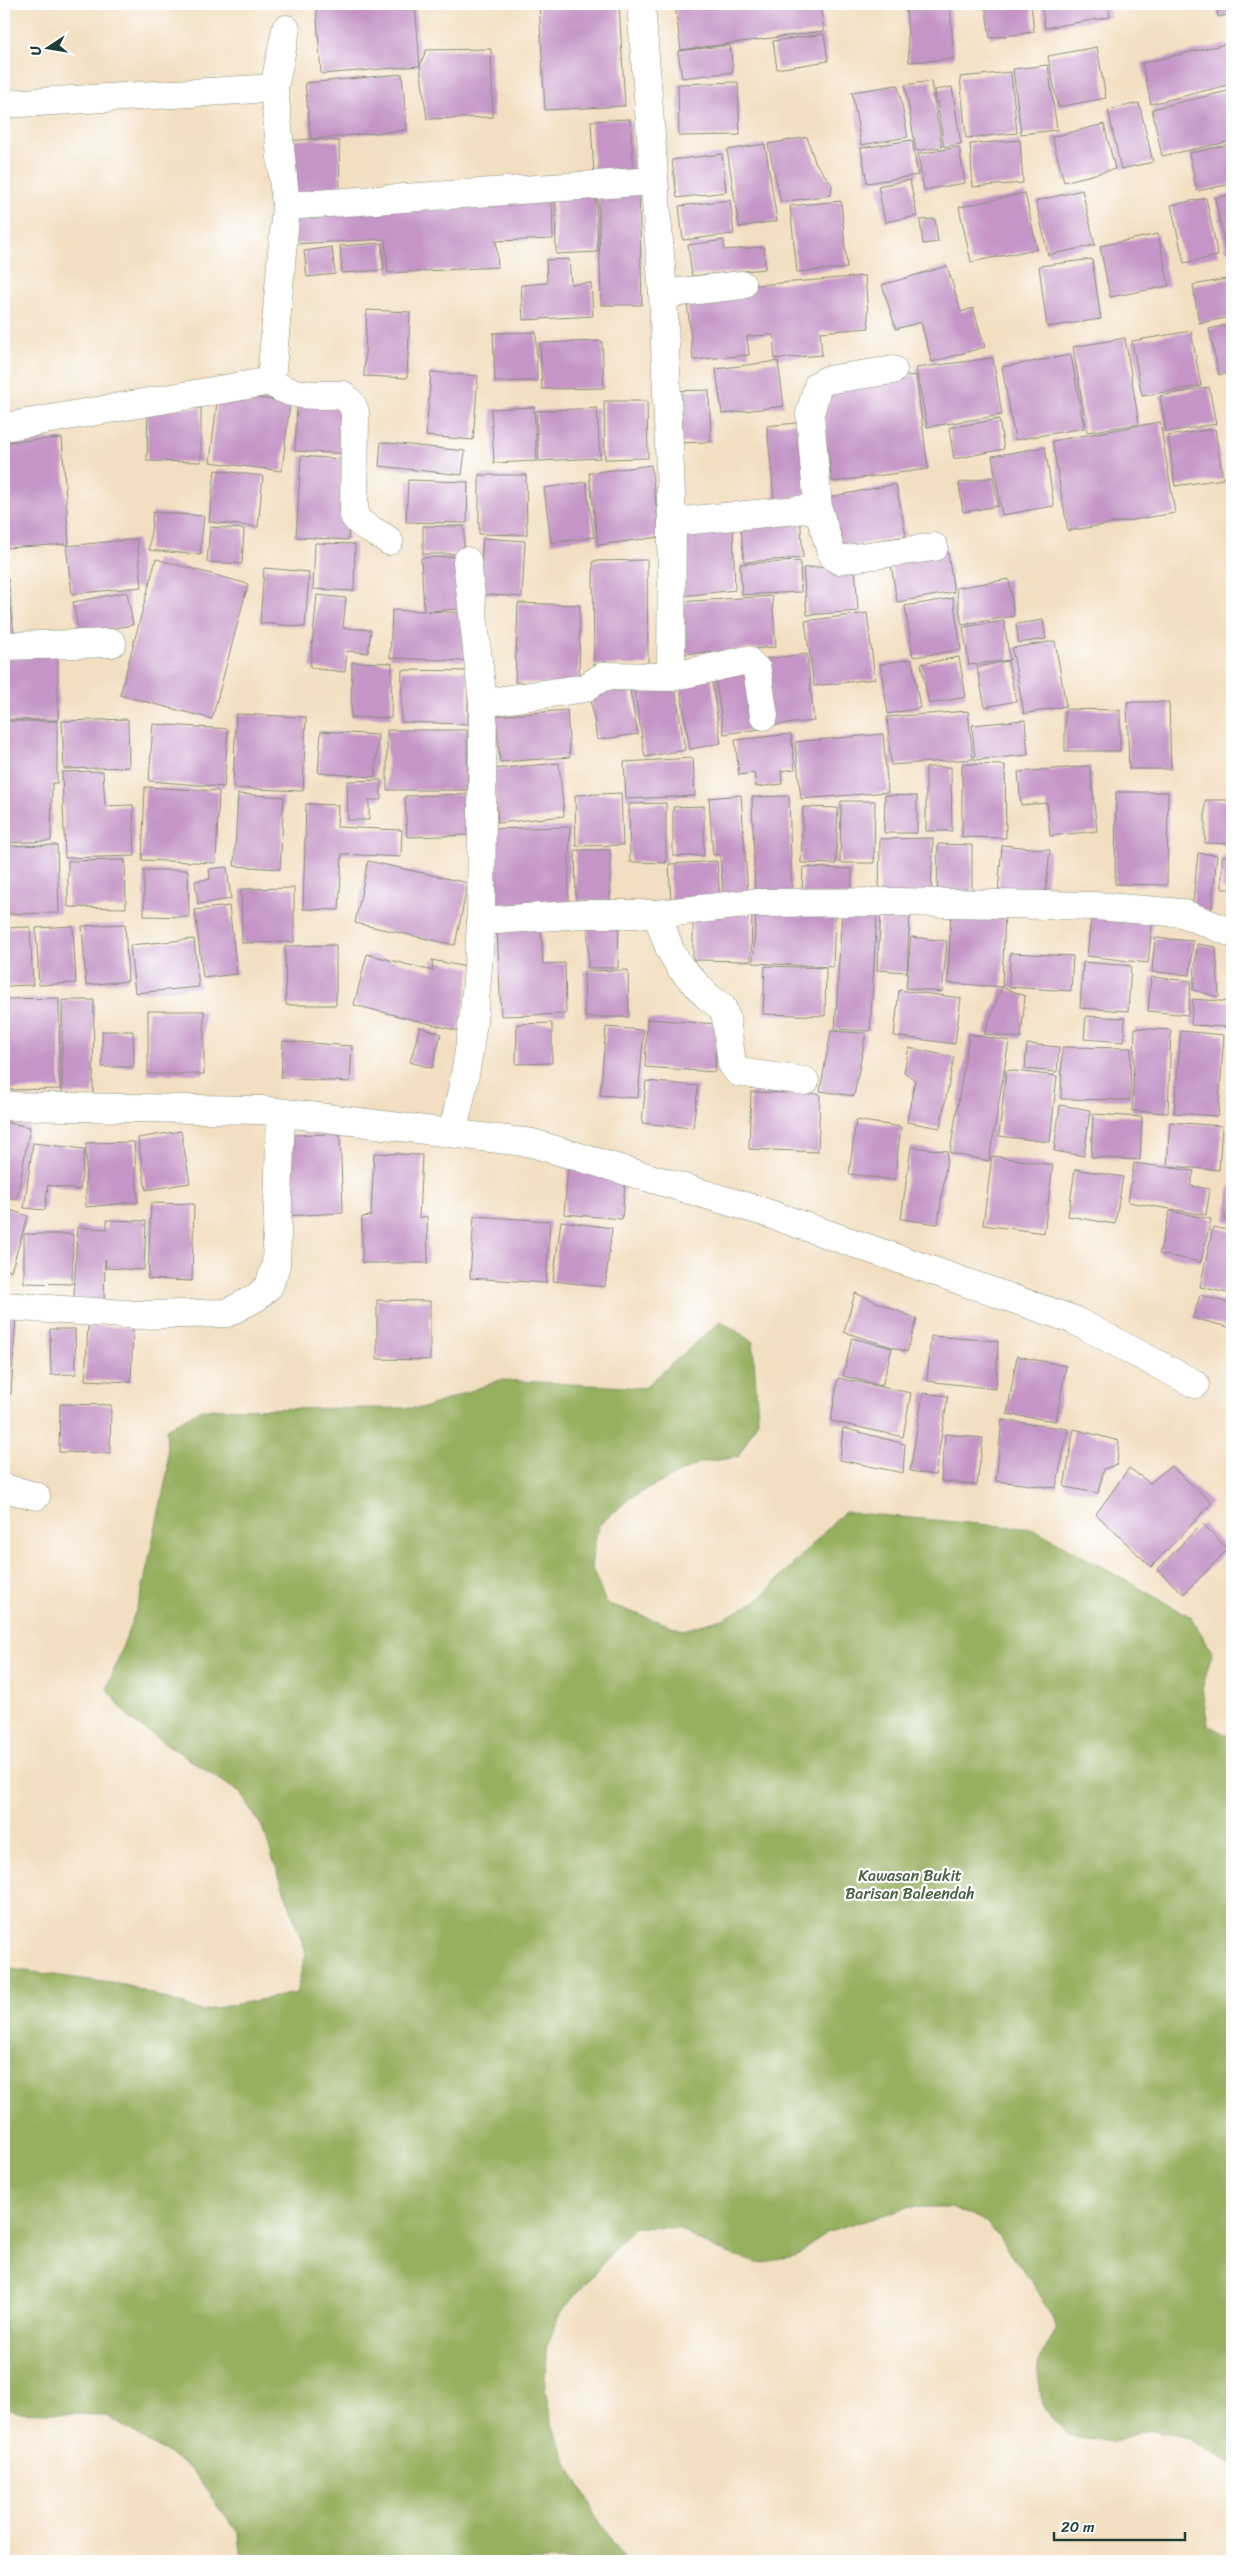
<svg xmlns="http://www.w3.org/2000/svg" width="1236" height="2565" font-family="Sriracha,sans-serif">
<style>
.forest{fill:#97b061;stroke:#5b764a}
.building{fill:#c495c6}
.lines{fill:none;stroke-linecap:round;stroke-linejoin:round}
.street-casing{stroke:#888e7a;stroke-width:29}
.street{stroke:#fff;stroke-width:28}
.labels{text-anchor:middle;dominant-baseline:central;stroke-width:4.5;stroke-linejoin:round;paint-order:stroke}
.park-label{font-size:16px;fill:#476142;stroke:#fff}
</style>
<rect width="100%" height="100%" fill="#fff"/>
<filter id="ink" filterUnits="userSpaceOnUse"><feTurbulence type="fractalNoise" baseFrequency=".02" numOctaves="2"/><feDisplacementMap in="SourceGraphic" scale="10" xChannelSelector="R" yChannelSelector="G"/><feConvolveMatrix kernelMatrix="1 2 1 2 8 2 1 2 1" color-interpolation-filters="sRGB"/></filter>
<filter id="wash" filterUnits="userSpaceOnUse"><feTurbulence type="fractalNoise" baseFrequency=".0096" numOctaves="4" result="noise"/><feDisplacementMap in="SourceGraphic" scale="20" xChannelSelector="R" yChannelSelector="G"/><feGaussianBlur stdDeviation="1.12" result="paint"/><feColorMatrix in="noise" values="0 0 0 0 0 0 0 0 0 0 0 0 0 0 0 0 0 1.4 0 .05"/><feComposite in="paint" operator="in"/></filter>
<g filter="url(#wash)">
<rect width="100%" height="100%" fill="#f2dfc1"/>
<path class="forest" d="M721,1321L753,1342L758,1420L738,1457L699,1463L630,1498L598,1526L591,1566L606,1603L683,1630L723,1619L758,1600L844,1512L1034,1529L1191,1617L1212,1652L1202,1689L1208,1725L1232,1738V2465L1190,2439L1148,2430L1111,2442L1068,2435L1042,2405L1037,2364L1057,2328L1038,2291L988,2223L951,2207H909L826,2233L795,2257L757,2263L716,2250L678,2228L634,2227L560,2313L546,2349L545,2389L553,2428L568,2464L611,2542L625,2561H242L239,2534L189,2467L105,2415L17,2412L4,2408V1968L125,1985L201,2011L296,1993L306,1953L262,1827L240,1793L132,1721L107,1689L141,1596L168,1469L166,1429L202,1409L424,1408L500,1380L644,1388Z"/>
<g id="blocks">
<g class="building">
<path d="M316,4H415L420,66L426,50L491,49L493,117L427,119L420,66L321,74Z"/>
<path d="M539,4H619L625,106L545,110Z"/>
<path d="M675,4H820L824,31L681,50Z"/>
<path d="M906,4H950L954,59L909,62Z"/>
<path d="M985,4H1031L1034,32L990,38Z"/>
<path d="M1041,4H1108L1110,17L1045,28Z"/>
<path d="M1216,4H1232V14L1218,17Z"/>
<path d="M824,34L828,61L777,69L773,41Z"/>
<path d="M1226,44L1232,68V84L1151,104L1142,63Z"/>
<path d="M730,45L733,72L682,78L678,51Z"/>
<path d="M1097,47L1106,98L1058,107L1048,56Z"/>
<path d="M1048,65L1057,130L1021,134L1013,69Z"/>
<path d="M1011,72L1017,133L966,138L960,77Z"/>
<path d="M402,74L407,130L311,139L305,83Z"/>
<path d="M931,81L942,147L916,151L905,85Z"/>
<path d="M738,82L740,135L679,136L678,84Z"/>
<path d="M898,85L908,137L861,145L852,92Z"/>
<path d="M952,87L961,144L944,147L935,90Z"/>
<path d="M1232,90V141L1162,156L1152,109Z"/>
<path d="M1139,103L1153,162L1121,169L1108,110Z"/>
<path d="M630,119L634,174L594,176L591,121Z"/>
<path d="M1104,124L1115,169L1064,182L1052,137Z"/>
<path d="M807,137L815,162L832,185L831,195L781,202L768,144Z"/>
<path d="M311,139L339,141L340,194L287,195V141Z"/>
<path d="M912,140L918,175L867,183L861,148Z"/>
<path d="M1020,140L1023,183L973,187L970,144Z"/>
<path d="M765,144L777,221L739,227L727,150Z"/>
<path d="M1232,144V184L1197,191L1189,153Z"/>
<path d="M959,147L965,183L924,190L918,154Z"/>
<path d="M722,154L726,192L677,198L672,160Z"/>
<path d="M910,180L917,216L885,222L878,186Z"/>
<path d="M598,189H639L642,305H601Z"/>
<path d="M1082,190L1095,245L1048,255L1036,201Z"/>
<path d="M1025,193L1037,249L971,262L959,207Z"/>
<path d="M1232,194V250L1226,251L1215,198Z"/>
<path d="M596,195L598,252L556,254L555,196Z"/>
<path d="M552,197L553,239L496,241L498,267L388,273L385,239L294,244L292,213Z"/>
<path d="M1206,198L1218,256L1184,263L1171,205Z"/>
<path d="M730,200L734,234L683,240L679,206Z"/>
<path d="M841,201L847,268L797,272L790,206Z"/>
<path d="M935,219L938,242L923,244L920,220Z"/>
<path d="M1158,234L1169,286L1110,297L1100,246Z"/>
<path d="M724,240V250L764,247L765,269L692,276L688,245Z"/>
<path d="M382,243L384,270L342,273L340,246Z"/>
<path d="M332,247L335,274L307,277L304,251Z"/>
<path d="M569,259L571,284L591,283L593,316L523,320L521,285L547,283L546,260Z"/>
<path d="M1092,259L1101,319L1047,327L1039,266Z"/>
<path d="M947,266L961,312L973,308L985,347L932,362L921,322L896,329L882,285Z"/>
<path d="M865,276L869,328L820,332L822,355L775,359L773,335L747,336L749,355L693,360L686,291Z"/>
<path d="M1232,278V317L1199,323L1193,285Z"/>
<path d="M367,310L410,312L407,378L364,376Z"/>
<path d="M1232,324V372L1219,375L1209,329Z"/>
<path d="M1191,331L1201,386L1142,396L1132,341Z"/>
<path d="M536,332L537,381L495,382L493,333Z"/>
<path d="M1125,338L1139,424L1087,432L1073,347Z"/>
<path d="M602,341L604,388L542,389L540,343Z"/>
<path d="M1071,355L1084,428L1015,440L1002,367Z"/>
<path d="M993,358L1002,415L927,427L916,368Z"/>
<path d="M778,361L784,406L722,414L716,369Z"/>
<path d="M431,372L478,376L473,440L426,436Z"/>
<path d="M916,375L928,469L832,482L820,387Z"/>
<path d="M1209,387L1216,424L1166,432L1160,396Z"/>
<path d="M709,390L711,442L674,443L672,391Z"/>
<path d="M218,393L290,402L282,471L210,462Z"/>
<path d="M604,401H647L648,458L605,459Z"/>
<path d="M297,405L352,409L349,454L295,451Z"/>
<path d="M148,407L201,408V462L147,461Z"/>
<path d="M534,407L537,461L494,463L491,409Z"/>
<path d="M597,408L600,458L539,461L536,411Z"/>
<path d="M999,419L1004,449L954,459L949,428Z"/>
<path d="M805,422L811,496L774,499L767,426Z"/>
<path d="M1160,422L1175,513L1068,531L1052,441Z"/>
<path d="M1215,429L1223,479L1175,486L1168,436Z"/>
<path d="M62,438L69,544L4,548V442Z"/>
<path d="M381,442L465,451L462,475L379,466Z"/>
<path d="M1045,447L1054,506L1002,515L992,456Z"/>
<path d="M301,456L352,460L348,540L296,537Z"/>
<path d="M651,465L660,537L598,545L589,473Z"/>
<path d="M215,470L263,476L258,527L209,522Z"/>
<path d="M479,475H526L527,535L479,534Z"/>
<path d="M993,477L998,506L963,512L959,483Z"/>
<path d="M408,480L468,482L467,523L406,522Z"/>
<path d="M586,482L594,537L551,543L544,488Z"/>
<path d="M896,484L906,536L835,549L825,498Z"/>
<path d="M153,512L204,516L200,555L149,550Z"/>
<path d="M800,514L803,558L744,562L740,519Z"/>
<rect x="423" y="526" width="41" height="28"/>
<path d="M210,527L244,529L242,564L207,562Z"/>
<path d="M733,527L735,590L683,596L676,533Z"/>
<path d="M483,538L525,541L522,597L479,594Z"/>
<path d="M137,539L142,587L72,594L66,546Z"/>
<path d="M315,543L355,544L354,591L313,589Z"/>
<path d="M947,548L954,592L897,602L890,558Z"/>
<path d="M460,556L463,609L427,611L467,613L465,661L390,658L392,610L424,611L421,558Z"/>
<path d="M156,559L248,584L212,719L120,695Z"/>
<path d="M647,560L648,665H594L593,561Z"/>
<path d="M800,561L801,592L742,595L740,564Z"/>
<path d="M855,564L858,611L807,615L803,568Z"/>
<path d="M264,568L309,572L305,627L260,623Z"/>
<path d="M4,579H8L14,634L4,635Z"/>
<path d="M1009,579L1014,616L962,625L956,588Z"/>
<path d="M127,592L133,625L79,634L73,602Z"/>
<path d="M317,595L346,598L343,628L371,630L368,653L347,651L345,672L310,668Z"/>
<path d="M772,596L776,647L682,654L678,602Z"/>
<path d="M953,598L961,650L913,657L905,606Z"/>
<path d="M518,603L580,605L579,685L515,682Z"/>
<path d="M867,613L875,679L814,686L805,621Z"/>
<path d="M1043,620L1046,639L1019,643L1016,624Z"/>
<path d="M1004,621L1010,660L969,665L963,627Z"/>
<path d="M1055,641L1066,706L1024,714L1012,648Z"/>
<rect x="4" y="654" width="54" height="66"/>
<path d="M807,654L814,721L767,726L761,659Z"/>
<path d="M959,657L966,697L929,704L921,664Z"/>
<path d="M912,659L920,708L888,714L880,664Z"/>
<path d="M1008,661L1016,701L985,707L977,667Z"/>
<path d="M352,662L392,663L391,718L351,717Z"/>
<path d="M749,666L759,729L724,734L714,671Z"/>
<path d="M402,670L468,671V724L401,722Z"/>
<path d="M711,676L721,743L690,749L679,680Z"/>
<path d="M628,680L638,734L597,740L589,686Z"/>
<path d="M674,681L685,750L645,757L634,688Z"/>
<path d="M1127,702H1169L1171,769H1129Z"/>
<path d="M1065,709L1120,710V751H1065Z"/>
<path d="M567,710L570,757L500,762L496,716Z"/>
<path d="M968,711L973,759L891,765L887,717Z"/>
<path d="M236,714L306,717L303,791L233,788Z"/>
<path d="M128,719L129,767L64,769L62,721Z"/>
<path d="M1025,720L1028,755L975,760L972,725Z"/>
<path d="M4,721H57V783H52L51,841L4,843Z"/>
<path d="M153,724L228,729L224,787L149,781Z"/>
<path d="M387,730H467L468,790H387Z"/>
<path d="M321,731L378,735L375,777L318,773Z"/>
<path d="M791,734L795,769L781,771L782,784L756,787L754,773L739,775L735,740Z"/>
<path d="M883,734L888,792L801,799L795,742Z"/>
<rect x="1229" y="752" width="3" height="32"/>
<path d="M693,758L695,796L626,799L624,762Z"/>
<path d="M559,763L564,816L498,823L493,769Z"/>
<path d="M962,764L1005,765L1006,838L962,837Z"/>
<path d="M1090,766L1097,831L1050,836L1047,803L1021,805L1018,772Z"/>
<path d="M926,767H951L952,831H926Z"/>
<path d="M103,771L105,806L133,805L135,856L65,858L62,772Z"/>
<path d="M381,780V800H369V820H348L347,781Z"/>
<path d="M145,787L219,791L216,863L142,860Z"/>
<path d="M1116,792H1168L1167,885L1115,884Z"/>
<path d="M621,793L623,845L576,846L575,795Z"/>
<path d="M238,794L284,797L280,869L234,866Z"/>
<path d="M473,794L474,835L407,837L405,796Z"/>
<path d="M741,795L748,894L723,896L720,854L713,855L709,798Z"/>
<path d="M885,795L917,796V833H884Z"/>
<path d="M789,796L792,894L755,895L752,797Z"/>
<path d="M1205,800H1232V844L1205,843Z"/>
<path d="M841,801H875L874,863H840Z"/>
<path d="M666,803V863L630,862L629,804Z"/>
<path d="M306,804L338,805L337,827L402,830L401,857L342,854L339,910L303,909Z"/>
<path d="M704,806V856H673V807Z"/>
<path d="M803,807L838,808L836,864L801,863Z"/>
<path d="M570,827L568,904L490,911L487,829Z"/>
<path d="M933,838L931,898L879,897L880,839Z"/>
<path d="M938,844L972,845V898L937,897Z"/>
<path d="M57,845L59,913L4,914V846Z"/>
<path d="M1002,845L1050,850L1045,898L998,893Z"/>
<path d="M575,850H610V900H576Z"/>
<path d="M1198,853L1217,855L1211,912L1192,910Z"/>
<path d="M1232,855V889H1222V856Z"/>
<path d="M125,860L126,908L68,907V861Z"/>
<path d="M368,861L468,883L455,945L355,923Z"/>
<path d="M717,861L720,899L671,902L669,864Z"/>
<path d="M227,867L231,899L198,904L195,881L210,879L209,869Z"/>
<path d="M803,867L852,869L851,896L802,894Z"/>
<path d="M144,870H188L189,917L144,916Z"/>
<path d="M294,888V942L242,943L241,889Z"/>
<path d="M229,906L237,974L203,978L195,910Z"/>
<path d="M1092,909L1153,916L1148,963L1087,956Z"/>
<path d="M951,910L1005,912L1002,987L948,983Z"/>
<path d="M842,911L877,913L870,1031L835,1029Z"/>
<path d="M693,912L752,913L751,961L693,960Z"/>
<path d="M756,912L835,916L833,967L753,963Z"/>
<path d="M881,913L910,915L907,972L877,970Z"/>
<path d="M588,916H619L618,968H588Z"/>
<path d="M125,924L128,981L86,985L82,926Z"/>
<path d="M73,926L76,983L39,985L36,928Z"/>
<path d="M30,927L33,985L4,986V928Z"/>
<path d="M541,928L543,964L565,963L566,1014L501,1016L497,930Z"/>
<path d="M911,937L947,941L942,992L906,988Z"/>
<path d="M1155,938L1193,941L1190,975L1152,972Z"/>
<path d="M194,939L199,987L135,993L130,945Z"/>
<path d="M1197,944L1216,947L1219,997L1193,990Z"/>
<path d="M336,945V1005H286L285,946Z"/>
<path d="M1010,953L1073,956L1071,991L1009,987Z"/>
<path d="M367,954L433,971L432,960L471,968L459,1031L354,1005Z"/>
<path d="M1083,962L1131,966L1128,1011L1080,1008Z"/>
<path d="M765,966L826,968L825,1016L763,1014Z"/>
<path d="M628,970L629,1017H585L584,971Z"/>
<path d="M1151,977L1191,981L1188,1015L1148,1011Z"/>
<path d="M1002,987L1025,996L1021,1038L984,1034Z"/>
<path d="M899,990L961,998L955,1044L894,1036Z"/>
<path d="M59,998L60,1089L4,1090V999Z"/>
<path d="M1193,999L1232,1002V1027L1191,1025Z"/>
<path d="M62,1000H94L93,1094H62Z"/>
<rect x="148" y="1011" width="56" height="63"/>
<path d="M1086,1016L1125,1018L1124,1042L1084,1039Z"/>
<path d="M647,1019L717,1024L715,1072L645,1067Z"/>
<path d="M552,1023V1063L516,1064L517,1024Z"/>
<path d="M420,1027L441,1034L432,1068L410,1062Z"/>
<path d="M606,1027L644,1030L638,1098L600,1095Z"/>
<path d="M1135,1028L1171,1030L1168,1113L1132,1111Z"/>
<path d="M102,1031H133L134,1067H102Z"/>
<path d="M831,1031L866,1033L854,1096L820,1091Z"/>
<path d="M1181,1031L1224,1035L1218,1116L1174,1113Z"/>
<path d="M969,1034L1009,1041L989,1161L950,1153Z"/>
<path d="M283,1041L352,1046L350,1082L281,1078Z"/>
<path d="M1027,1044L1059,1047L1057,1072L1025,1069Z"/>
<path d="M1062,1047L1131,1048L1130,1100L1061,1099Z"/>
<path d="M909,1048L954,1057L940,1128L907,1122L915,1080L904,1072Z"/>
<path d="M1006,1070L1057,1076L1050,1142L999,1136Z"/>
<path d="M646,1081L698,1086L693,1128L642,1123Z"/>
<path d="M751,1092L820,1094L818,1152L749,1149Z"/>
<path d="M1060,1105L1090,1110L1084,1156L1054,1151Z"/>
<path d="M1093,1114L1142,1117L1140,1160L1091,1157Z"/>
<path d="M856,1120L901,1127L894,1180L849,1174Z"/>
<path d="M4,1122L30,1127L17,1199L4,1197Z"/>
<path d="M1170,1122L1222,1126L1219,1170L1167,1166Z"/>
<path d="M181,1131L190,1183L146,1190L138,1138Z"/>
<path d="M340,1134L343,1213L283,1216L288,1135Z"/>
<path d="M134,1142L138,1202L86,1207V1143Z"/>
<path d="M33,1143L85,1149L80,1190L48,1185L45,1210L24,1208Z"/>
<path d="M911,1147L948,1151L938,1224L901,1219Z"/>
<path d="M374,1153L422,1155L419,1218L427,1216L428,1263H362V1217L371,1216Z"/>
<path d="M992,1156L1053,1165L1044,1233L983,1225Z"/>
<path d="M1134,1163L1194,1171L1190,1186L1210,1189L1206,1215L1128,1202Z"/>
<path d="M568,1167L626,1172L622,1219L564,1214Z"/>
<path d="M1075,1169L1123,1177L1115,1224L1068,1216Z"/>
<path d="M1230,1186L1232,1187V1222L1225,1221Z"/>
<path d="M151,1203L194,1204L192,1281L148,1279Z"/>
<path d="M4,1208L28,1216L11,1271L4,1268Z"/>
<path d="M1170,1211L1211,1219L1201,1262L1159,1254Z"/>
<path d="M474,1216L550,1221L546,1283L470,1278Z"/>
<path d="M107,1220L146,1221L144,1270L106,1268L105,1259L104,1303L74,1297L77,1227L107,1229Z"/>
<path d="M561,1221L612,1228L605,1287L553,1281Z"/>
<path d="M1213,1227L1232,1231V1294L1200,1287Z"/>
<path d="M24,1234H73L72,1284L24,1283Z"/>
<path d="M855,1293L917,1319L907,1352L844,1332Z"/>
<path d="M1200,1295L1232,1304V1328L1193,1318Z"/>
<path d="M377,1300L430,1301V1360L377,1359Z"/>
<path d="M4,1315L16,1316L11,1394L4,1393Z"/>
<path d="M88,1325L133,1328L131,1382L85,1380Z"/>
<path d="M50,1329H75L76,1374L51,1375Z"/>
<path d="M931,1336L998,1341L996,1389L927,1381Z"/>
<path d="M852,1338L892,1348L882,1386L843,1376Z"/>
<path d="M1017,1356L1066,1366L1056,1421L1007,1414Z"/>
<path d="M838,1378L911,1393L903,1437L831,1421Z"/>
<path d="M923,1393L948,1396L935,1475L910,1471Z"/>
<path d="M60,1404L111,1405L110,1453L59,1452Z"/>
<path d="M1002,1420L1068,1429L1056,1488L996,1481Z"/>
<path d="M843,1428L905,1444L903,1473L840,1460Z"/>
<path d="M1074,1429L1119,1441L1117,1464L1104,1469L1098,1493L1064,1487Z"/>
<path d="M945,1434L983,1438L977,1485L941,1481Z"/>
<path d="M1171,1466L1212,1503L1151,1567L1096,1514L1129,1468L1150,1483Z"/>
<path d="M1202,1523L1228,1549L1184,1594L1157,1570Z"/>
</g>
</g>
</g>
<g filter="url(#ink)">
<use href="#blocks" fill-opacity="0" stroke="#888e7a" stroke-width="1"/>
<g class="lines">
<g class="street-casing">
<g id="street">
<path d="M641,4L663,294L672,522L818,508L810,414L818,385L827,380L893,370"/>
<path d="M286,29L274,88L286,206L654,181"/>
<path d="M4,104L274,88"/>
<path d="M663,294L742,285"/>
<path d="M271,381C290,399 318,394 343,395L352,404L355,412L354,516C363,529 377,531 389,541"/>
<path d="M4,427L271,381L286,206"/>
<path d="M818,508L832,555L838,560L934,547"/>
<path d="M467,561L483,703L481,921"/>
<path d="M4,646L112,643"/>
<path d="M671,677L672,522"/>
<path d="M483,703L585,688L604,676L671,677L747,660L757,670L764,716"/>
<path d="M657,914L670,950L680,967L708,997L722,1007L726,1018L732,1064L738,1072L805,1081"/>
<path d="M4,1106L261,1110L532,1143L761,1211L1074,1320L1195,1384"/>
<path d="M452,1133C471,1063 477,993 481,921L584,914H657L753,903L895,902L1095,906L1182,913L1232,933"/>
<path d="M4,1306L140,1315L227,1313L257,1297L269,1286L276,1265L281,1113"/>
<path d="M4,1488L36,1496"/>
</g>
</g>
<use href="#street" class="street"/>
</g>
</g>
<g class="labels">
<g class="park-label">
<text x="910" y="1875">Kawasan Bukit<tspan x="910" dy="18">Barisan Baleendah</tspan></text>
</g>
</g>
<rect width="1236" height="2565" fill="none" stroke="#fff" stroke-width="20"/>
<g transform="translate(48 48) rotate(258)" stroke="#ffffff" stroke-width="4" paint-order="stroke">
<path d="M0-4L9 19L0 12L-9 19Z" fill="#1f3d34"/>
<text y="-8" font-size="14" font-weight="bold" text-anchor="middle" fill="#1f3d34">U</text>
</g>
<path d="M1054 2532v8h131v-8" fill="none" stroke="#1f3d34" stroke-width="2.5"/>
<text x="1061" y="2532" font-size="15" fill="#1f3d34" stroke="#ffffff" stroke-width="4" paint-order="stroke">20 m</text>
</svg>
